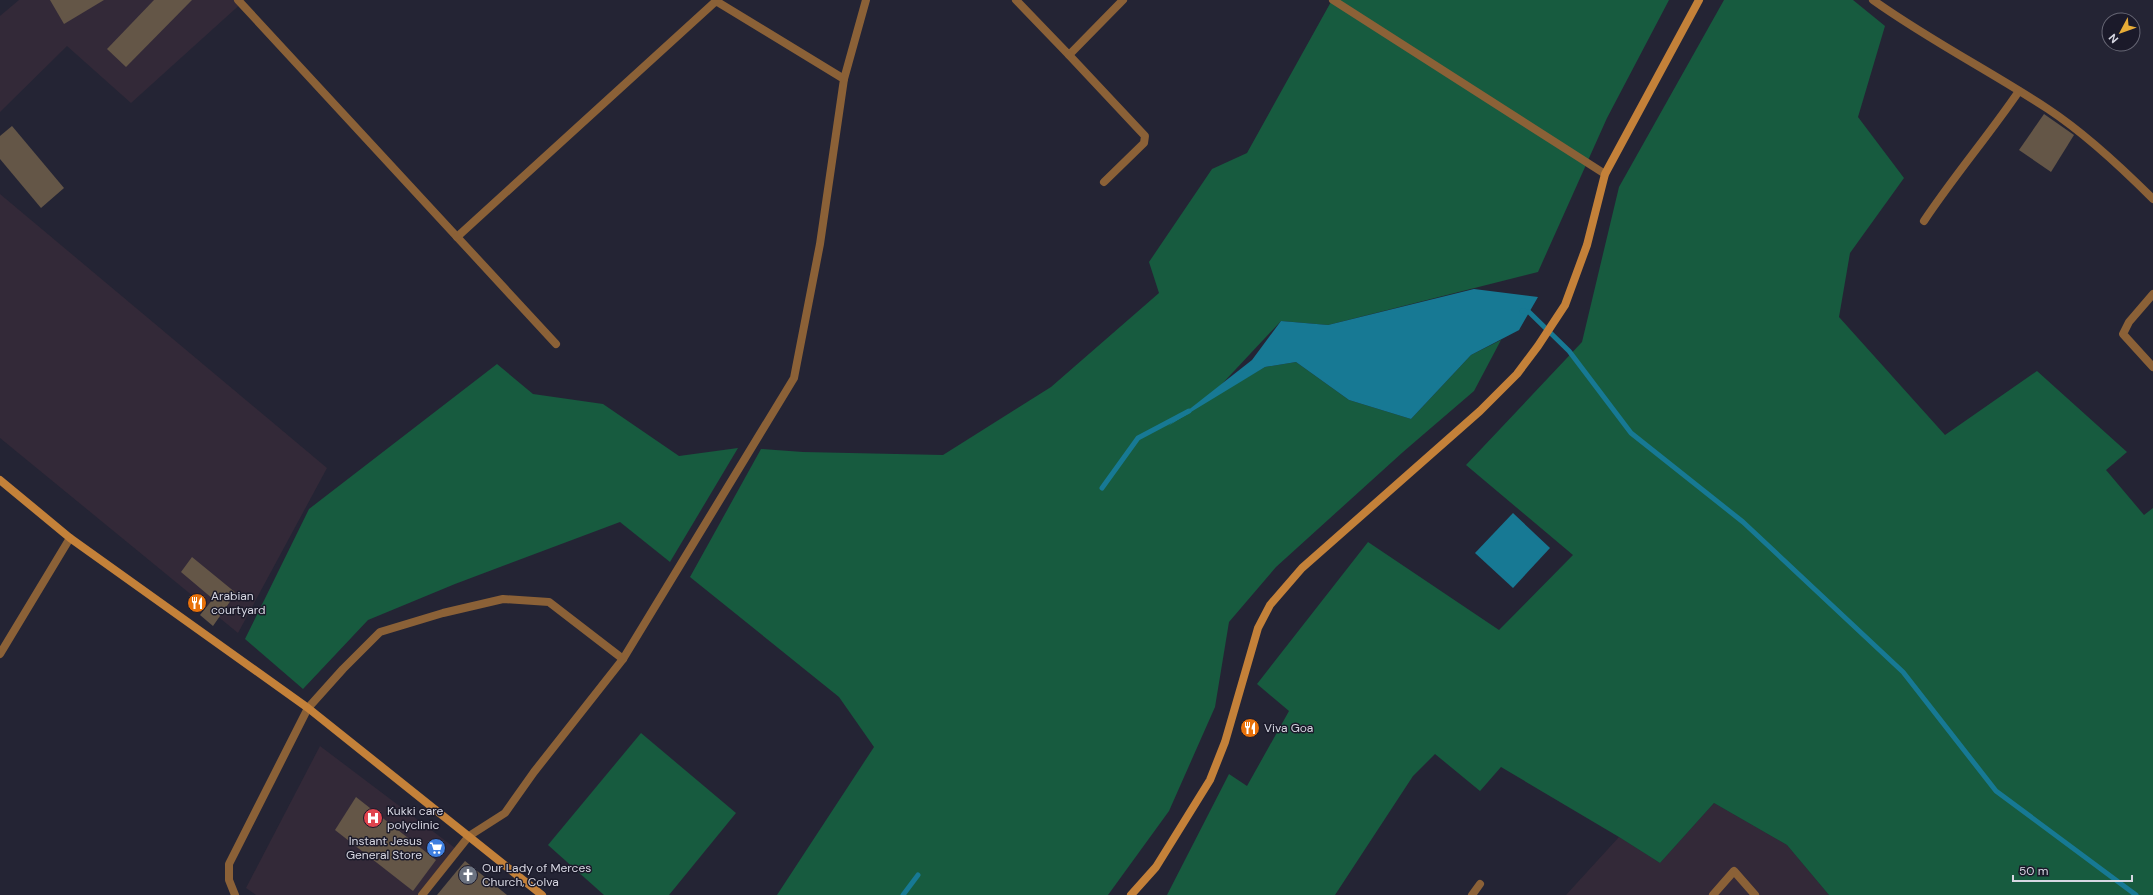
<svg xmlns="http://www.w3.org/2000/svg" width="2153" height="895" font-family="'DM Sans',sans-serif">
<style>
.commercial{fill:#332938}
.green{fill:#175b3f}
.water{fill:#177994}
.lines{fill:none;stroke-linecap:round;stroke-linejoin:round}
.stream{stroke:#177994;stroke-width:5}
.building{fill:#645647}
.lane{stroke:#8b6137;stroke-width:8}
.street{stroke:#8b6137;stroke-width:8}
.secondary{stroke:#c48139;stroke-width:8}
.labels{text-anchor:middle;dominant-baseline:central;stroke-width:3;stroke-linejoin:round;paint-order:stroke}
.poi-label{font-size:12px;fill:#d7d7e2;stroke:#1b1a2a;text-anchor:start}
</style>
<rect width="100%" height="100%" fill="#242434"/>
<g class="commercial">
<path d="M19,0H245L131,103L67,46L0,112V16Z"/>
<path d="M0,194L327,468L238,633L0,438Z"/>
<path d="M320,746L455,848L417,895H256L246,888Z"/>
<path d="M1714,803L1787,845L1829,895H1566L1619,837L1660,863Z"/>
</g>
<g class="green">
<path d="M1332,0H1669L1607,118L1538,272L1328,325L1281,321L1206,401L1265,367L1296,362L1349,400L1411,419L1471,355L1501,340L1474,391L1403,452L1276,567L1229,622L1215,707L1169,811L1108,895H777L874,747L839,697L690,577L761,449L803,452L943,455L1051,387L1159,293L1149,262L1212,169L1247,153Z"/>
<path d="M1724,0H1853L1885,26L1858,117L1904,178L1850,253L1839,317L1945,435L2037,371L2127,452L2106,470L2144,515L2153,508V895H1829L1787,845L1714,803L1660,863L1619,837L1501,767L1480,791L1435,754L1413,776L1335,895H1167L1229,774L1247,786L1289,711L1257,684L1368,542L1499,630L1573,555L1466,465L1582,342L1619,187Z"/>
<path d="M497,364L533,394L603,404L679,456L738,448L670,562L620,522L455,584L368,620L303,689L245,639L309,509Z"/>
<path d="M641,733L736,813L669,895H604L548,845Z"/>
</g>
<g class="water">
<path d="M1474,289L1538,297L1519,330L1523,328L1471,355L1411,419L1349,400L1296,362L1265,367L1168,426L1252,360L1281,321L1328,325Z"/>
<path d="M1513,513L1550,548L1513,588L1475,553Z"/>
</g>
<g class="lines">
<g class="stream">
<path d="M1522,311L1529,312L1569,351L1631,433L1743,522L1903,672L1996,791L2136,895"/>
<path d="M1102,488L1138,438L1189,411"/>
<path d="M903,895L918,875"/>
</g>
</g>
<g class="building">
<path d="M50,0H104L64,24Z"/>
<path d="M154,0H192L126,67L107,49Z"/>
<path d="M2044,114L2074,135L2051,172L2019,150Z"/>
<path d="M12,126L64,188L41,208L0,159V136Z"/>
<path d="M192,557L236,593L213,626L200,615L213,599L181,572Z"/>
<path d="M356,797L436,860L413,891L335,830Z"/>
<path d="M465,861L507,895H437Z"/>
</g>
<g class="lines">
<g class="lane">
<path d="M844,79L866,0"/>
<path d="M1472,895L1480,884"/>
</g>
<g class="street">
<path d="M238,0L556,344"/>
<path d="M1016,0L1069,55L1123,0"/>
<path d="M1333,0L1605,174"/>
<path d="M1873,0C1929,40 1990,71 2048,109C2086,134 2121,167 2153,199"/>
<path d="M1069,55L1145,136L1144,143L1104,182"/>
<path d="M1924,221C1954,176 1989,135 2019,91"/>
<path d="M2153,294L2129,322L2123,334L2153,367"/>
<path d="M0,654L70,538"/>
<path d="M235,895L229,880V864L308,708L343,669L380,632L443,613L503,599L549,602L623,659"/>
<path d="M422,895L469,836L505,813L534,772L623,659L794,378L820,244L844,79L716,1L457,237"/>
<path d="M1713,895L1734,871L1755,895"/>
</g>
<g class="secondary">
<path d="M0,480L70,538L308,708L542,895"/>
<path d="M1131,895L1156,867L1210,780L1225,742L1258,628L1270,605L1302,568L1480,411L1517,374L1538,346L1565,305L1587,245L1605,174L1699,0"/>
</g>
</g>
<defs>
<g id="restaurant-disc" transform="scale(1)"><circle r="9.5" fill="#e8710a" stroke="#1b1a2a"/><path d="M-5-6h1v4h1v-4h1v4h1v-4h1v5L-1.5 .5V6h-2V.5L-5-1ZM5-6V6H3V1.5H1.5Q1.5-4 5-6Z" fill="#fff"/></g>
<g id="hospital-disc" transform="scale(1)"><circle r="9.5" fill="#e0444e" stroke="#1b1a2a"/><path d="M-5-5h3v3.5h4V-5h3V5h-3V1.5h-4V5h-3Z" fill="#fff"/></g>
<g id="supermarket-disc" transform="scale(1)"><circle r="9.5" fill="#3f7fe0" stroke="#1b1a2a"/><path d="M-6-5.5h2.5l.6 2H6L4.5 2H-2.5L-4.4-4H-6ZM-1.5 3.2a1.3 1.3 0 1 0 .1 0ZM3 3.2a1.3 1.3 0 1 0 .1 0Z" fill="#fff"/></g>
<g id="church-disc" transform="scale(1)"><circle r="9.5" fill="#6b7280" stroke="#1b1a2a"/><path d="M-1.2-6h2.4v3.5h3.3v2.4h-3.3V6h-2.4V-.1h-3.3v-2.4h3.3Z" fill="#fff"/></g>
</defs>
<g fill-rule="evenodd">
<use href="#restaurant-disc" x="197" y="603"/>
<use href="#restaurant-disc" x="1250" y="728"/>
<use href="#hospital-disc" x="373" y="818"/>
<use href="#supermarket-disc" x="436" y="848"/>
<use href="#church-disc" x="468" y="875"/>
</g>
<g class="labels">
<g class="poi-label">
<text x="211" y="596">Arabian<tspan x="211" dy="14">courtyard</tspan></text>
<text x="1264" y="728">Viva Goa</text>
<text x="387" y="811">Kukki care<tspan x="387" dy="14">polyclinic</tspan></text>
<text x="422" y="841" text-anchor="end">Instant Jesus<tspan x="422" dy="14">General Store</tspan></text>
<text x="482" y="868">Our Lady of Merces<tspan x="482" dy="14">Church, Colva</tspan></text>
</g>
</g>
<g transform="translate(2121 32) rotate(229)"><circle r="19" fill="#1b1a2a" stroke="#666674"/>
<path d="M0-3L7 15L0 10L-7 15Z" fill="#e7ac37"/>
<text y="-6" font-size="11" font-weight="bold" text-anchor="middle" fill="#d7d7e2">N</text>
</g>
<path d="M2013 875v6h119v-6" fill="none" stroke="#d7d7e2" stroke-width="2"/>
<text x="2019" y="875" font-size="12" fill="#d7d7e2" stroke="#1b1a2a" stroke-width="3" paint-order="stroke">50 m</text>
</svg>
